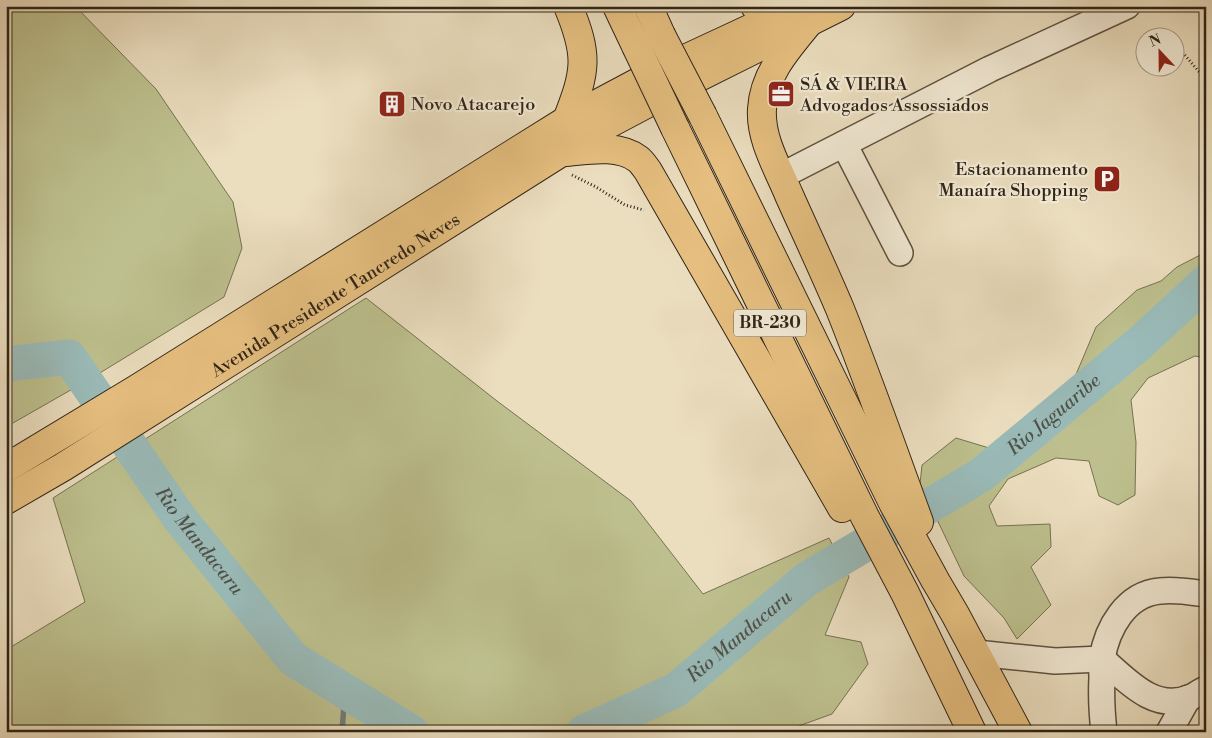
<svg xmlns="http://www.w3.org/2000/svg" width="1212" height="738" font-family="'Libre Bodoni',serif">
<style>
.green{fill:#bdc08e;stroke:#767252}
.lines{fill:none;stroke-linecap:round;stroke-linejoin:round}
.stream{stroke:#6f7f78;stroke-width:5.5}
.river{stroke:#9abbb9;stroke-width:35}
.minor-casing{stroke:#5e5241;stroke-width:28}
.major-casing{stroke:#2f2417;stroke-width:30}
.highway-casing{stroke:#2f2417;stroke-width:30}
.path{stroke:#2f2417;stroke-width:3;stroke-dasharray:1 2.5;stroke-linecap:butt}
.minor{stroke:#f2ead5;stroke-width:25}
.major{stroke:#e6bf80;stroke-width:28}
.highway{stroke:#e6bf80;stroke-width:28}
.highway-bridge-casing{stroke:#2f2417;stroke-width:30;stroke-linecap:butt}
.highway-bridge{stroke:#e6bf80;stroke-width:28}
.labels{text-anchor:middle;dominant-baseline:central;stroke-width:4.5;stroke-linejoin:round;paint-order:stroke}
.shield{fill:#f2ead5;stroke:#6a5f50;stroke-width:1}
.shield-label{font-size:16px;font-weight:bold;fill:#2f2417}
.poi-label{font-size:18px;fill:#2f2417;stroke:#f2ead5;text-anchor:start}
.street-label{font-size:18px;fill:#2f2417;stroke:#f2ead5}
.water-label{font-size:19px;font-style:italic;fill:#4f5148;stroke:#f2ead5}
</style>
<rect width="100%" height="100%" fill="#ebdebf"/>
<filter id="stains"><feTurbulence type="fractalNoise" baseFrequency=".004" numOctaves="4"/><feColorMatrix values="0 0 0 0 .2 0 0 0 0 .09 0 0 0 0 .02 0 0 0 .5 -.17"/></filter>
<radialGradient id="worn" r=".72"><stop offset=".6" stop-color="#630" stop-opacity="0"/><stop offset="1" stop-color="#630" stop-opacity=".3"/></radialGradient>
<g class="green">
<path d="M6,6H75L156,89L233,202L242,248L224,297L90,379L6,427Z"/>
<path d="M1206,252V358L1195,356L1148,378L1131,400L1136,442L1135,495L1118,505L1099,496L1089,461L1056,458L1008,479L989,506L997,526L1050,524L1051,547L1031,567L1051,605L1017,639L1004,618L964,576L920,484L922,465L956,438L999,451L1069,391L1096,327L1137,290L1161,281L1177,267Z"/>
<path d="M366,298L497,401L631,501L703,594L829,538L849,577L825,635L861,642L868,664L832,714L782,732H6V650L85,602L53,498Z"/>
</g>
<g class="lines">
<path class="stream" d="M342,732L345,691"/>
<g class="river">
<path id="s1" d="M6,364L69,357L178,516L293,659L411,732"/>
<path id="s2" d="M584,732L676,690L807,579L981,475L1140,343L1206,282"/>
</g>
<g class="minor-casing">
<g id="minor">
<path d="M844,144L900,253"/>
<path d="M781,176L990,69L1127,6"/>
<path d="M976,653L1055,661L1102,659"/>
<path d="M1102,659C1126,679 1153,712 1189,698C1195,696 1200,691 1206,689"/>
<path d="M1104,732C1102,714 1101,696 1102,678C1102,672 1101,665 1102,659C1107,628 1126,594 1160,591C1175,589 1191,592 1206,594"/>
<path d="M1169,732L1188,698"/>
</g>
</g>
<g class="major-casing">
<g id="major">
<path d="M567,120C586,71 589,56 568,6"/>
<path d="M6,468L135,390L567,120L657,72L799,6"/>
<path id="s3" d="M6,500L63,467L595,131L665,94L841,6"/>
</g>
</g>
<g class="highway-casing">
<g id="highway">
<path d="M617,6L636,46"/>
<path d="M648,6L661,35"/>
<path d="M755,6L791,10"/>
<path d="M810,21C789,47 764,73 762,109C760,139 778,168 789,195C806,233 824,271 840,309C868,379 893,451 919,522"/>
<path d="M703,116L893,503L935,580L955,614L1018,732"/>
<path d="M675,128L865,517L905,593L972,732"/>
<path d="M565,152C588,150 618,144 638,159C642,162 645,167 648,171L842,508"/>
</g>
</g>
<g class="path">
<path d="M1178,47L1206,80"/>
<path d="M572,175L596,187L625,205L644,210"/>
</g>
<use href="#minor" class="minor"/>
<use href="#major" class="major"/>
<use href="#highway" class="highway"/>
<g class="highway-bridge-casing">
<g id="highway-bridge">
<path d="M661,35L703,116"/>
<path d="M636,46L675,128"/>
</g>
</g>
<use href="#highway-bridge" class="highway-bridge"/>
</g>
<defs>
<g id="office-square" transform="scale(1.4375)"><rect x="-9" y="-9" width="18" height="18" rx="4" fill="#8f2418" stroke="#f2ead5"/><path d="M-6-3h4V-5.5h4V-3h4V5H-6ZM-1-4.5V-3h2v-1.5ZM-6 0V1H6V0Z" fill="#fff"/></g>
<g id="building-square" transform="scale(1.4375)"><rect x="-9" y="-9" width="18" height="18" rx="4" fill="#8f2418" stroke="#f2ead5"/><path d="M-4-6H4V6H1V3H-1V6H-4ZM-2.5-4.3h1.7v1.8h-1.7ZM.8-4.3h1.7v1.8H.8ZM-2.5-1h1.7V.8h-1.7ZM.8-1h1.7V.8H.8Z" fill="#fff"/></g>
<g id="parking-square" transform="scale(1.4375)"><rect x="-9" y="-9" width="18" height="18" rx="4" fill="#8f2418" stroke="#f2ead5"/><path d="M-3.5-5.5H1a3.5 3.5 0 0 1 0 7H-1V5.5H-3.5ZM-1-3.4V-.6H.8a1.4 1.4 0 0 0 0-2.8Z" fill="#fff"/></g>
</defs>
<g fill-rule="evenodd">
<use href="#office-square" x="781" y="94"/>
<use href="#building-square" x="392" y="104"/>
<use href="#parking-square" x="1107" y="179"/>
</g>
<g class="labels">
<rect class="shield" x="734" y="309.5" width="72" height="27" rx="4"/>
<g class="shield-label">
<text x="770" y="323">BR-230</text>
</g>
<g class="poi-label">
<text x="800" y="84">SÁ &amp; VIEIRA<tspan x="800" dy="21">Advogados Assossiados</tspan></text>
<text x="411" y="104">Novo Atacarejo</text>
<text x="1088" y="169" text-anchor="end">Estacionamento<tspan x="1088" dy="21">Manaíra Shopping</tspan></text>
</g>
<g class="street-label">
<text stroke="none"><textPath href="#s3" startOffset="388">Avenida Presidente Tancredo Neves</textPath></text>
</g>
<g class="water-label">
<text stroke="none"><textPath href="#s2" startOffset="570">Rio Jaguaribe</textPath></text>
<text stroke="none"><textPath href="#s1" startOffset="289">Rio Mandacaru</textPath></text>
<text stroke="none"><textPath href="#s2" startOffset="184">Rio Mandacaru</textPath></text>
</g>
</g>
<rect width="1212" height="738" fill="none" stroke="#ebdebf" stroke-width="25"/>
<rect x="8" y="8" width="1197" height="723" fill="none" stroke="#2f2417" stroke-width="2.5"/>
<rect x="12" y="12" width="1187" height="713" fill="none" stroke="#2f2417"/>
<g transform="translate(1160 52) rotate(338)"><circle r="24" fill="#f2ead5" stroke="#a49b89"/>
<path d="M0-4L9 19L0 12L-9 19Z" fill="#8f2418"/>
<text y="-8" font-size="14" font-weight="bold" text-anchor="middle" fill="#2f2417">N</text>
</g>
<rect width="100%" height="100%" filter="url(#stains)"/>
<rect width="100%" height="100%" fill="url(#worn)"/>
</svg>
